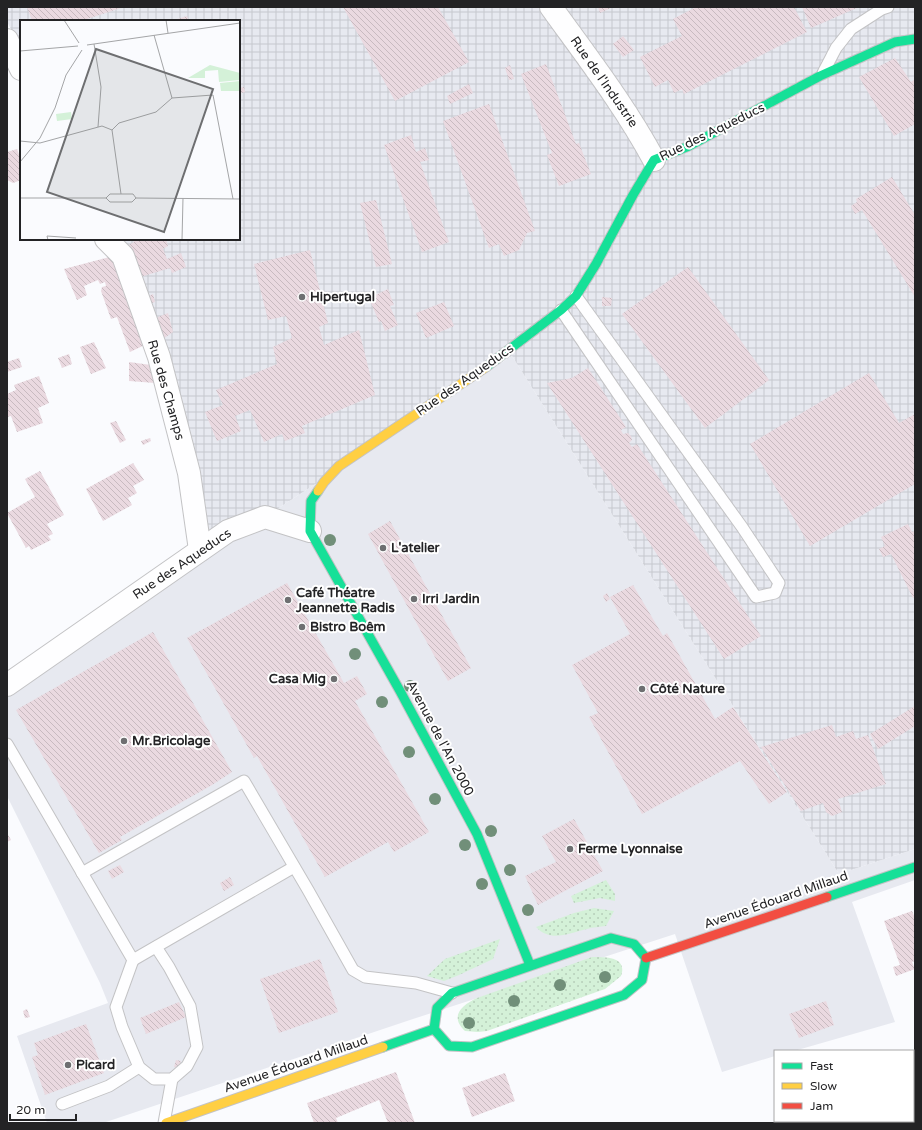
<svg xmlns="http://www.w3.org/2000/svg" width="922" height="1130" font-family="'Varela Round',sans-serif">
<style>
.built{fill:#e7e9f0}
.industrial{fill:url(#industrial-grid)}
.grass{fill:url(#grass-dots)}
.building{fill:url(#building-back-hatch)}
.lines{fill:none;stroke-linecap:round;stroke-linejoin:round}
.lane-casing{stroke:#c3c3c5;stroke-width:13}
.street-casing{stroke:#c3c3c5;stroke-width:24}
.fast-casing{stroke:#c3c3c5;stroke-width:11}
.slow-casing{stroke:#c3c3c5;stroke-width:11}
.jam-casing{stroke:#c3c3c5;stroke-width:11}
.lane{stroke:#fefeff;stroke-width:11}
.street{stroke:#fefeff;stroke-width:22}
.fast{stroke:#16e098;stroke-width:9}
.slow{stroke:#ffcf43;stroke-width:9}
.jam{stroke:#f24e42;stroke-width:9}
.tree{fill:#718f79}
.poi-dot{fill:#6e6f71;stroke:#fff;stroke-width:1.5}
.labels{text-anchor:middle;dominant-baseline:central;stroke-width:4;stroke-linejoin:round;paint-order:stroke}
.street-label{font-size:13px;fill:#232325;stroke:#fff}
.poi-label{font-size:13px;font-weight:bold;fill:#232325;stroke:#fff;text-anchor:start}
.inset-road{fill:none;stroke:#a4a5a7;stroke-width:1}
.view{fill:#6e6f71;fill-opacity:0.15;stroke:#6e6f71;stroke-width:2}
.inset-edge{fill:none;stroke:#232325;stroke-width:2}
</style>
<defs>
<pattern id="industrial-grid" width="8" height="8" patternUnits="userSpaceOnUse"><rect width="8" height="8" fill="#e7e9f0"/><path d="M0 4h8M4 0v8" fill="none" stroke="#c6c8ce"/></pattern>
<pattern id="grass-dots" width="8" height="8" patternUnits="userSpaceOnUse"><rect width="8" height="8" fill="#d4f1d8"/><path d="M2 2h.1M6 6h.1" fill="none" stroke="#b6ceb9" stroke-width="1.8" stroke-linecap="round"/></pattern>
<pattern id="building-back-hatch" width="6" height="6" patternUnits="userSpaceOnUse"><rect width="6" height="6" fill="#ead9e0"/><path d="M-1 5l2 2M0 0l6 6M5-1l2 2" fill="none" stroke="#c8bac0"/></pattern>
</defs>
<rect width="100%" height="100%" fill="#fafbfe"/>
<path class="built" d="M512,356L839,874L915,849V880L852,902L895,1022L794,1051H775V1056L722,1072L675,934L413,1019L103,1123H47L17,1036L108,1003L100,983L7,796V696L208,554Z"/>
<path class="industrial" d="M7,7H915V849L839,874L512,356L208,554L113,239H239V21H21V46L7,22Z"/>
<g class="grass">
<path d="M606,880L615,894V901L600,898L574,903L571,896Z"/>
<path d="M594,908L614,911L606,926C600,927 593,927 587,929C569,933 551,943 536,927L574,913Z"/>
<path d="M500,939L493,959L459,975L444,981L427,976L445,959Z"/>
<path d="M592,957C604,957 628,956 621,976L605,989L487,1031L478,1032L465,1031C449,1016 462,1005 477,998Z"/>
</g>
<g class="building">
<path d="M27,7H124L81,21H32Z"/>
<path d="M343,7H438L469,62L395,101Z"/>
<path d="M598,7H613L600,13Z"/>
<path d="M696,7H794L807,32L684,94L682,89L674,93L668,80L655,87L640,57L682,36L673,19Z"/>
<path d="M802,7H859L811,28Z"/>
<path d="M187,16L189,21H171Z"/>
<path d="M623,36L634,50L623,57L613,44Z"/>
<path d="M895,58L911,82L915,79V124L894,136L859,77Z"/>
<path d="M546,64L576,144L579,143L591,174L559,186L547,155L552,153L521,74Z"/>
<path d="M510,65L514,79L509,80L505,68Z"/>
<path d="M469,84L473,93L450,104L447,96Z"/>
<path d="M244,87L245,92L241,93L239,88Z"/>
<path d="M489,104L535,231L527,233L519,250L504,256L499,244L489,248L443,121Z"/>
<path d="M411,135L416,152L425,148L429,160L420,162L449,242L422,252L384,145Z"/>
<path d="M17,149L21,160V180L13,183L7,180V152Z"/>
<path d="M892,177L915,215V297L862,210L855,214L851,206L857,202L856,199Z"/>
<path d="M376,200L392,264L376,267L360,203Z"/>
<path d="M133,239H166L168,246L163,249L167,259L181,253L186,267L172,273L170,268L137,278L125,247L134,242Z"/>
<path d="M310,250L328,323L319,327L324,345L359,330L375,395L302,426L305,433L285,441L282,434L264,442L250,410L235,416L241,431L217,441L205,412L223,405L216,390L277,364L273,347L292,338L286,316L268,320L254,264Z"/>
<path d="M117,255L149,343L130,352L117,317L111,319L101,291L102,287L106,286L105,282L100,284L98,280L84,286L87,295L77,300L64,269Z"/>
<path d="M688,267L769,380L705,428L622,314Z"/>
<path d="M388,289L394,305L390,306L398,325L385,331L381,321L379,322L369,298Z"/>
<path d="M153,294L155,302L149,304L147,297Z"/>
<path d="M602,297L612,298L611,306H602Z"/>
<path d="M444,302L454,326L426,338L416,313Z"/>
<path d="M168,313L173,332L160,341L153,319Z"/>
<path d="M94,342L106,368L91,374L80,347Z"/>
<path d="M69,354L72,364L62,368L58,358Z"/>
<path d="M19,358L22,367L7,372V362Z"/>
<path d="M129,362L151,365L155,383L129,381Z"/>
<path d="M588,368L626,427L621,430L623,434L628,433L631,436L632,440L629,443L632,447L637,444L761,636L724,659L547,383L572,378Z"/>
<path d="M869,373L899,423L915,414V484L810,546L750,444Z"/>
<path d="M39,376L49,403L38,408L43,423L17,432L11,416L7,417V394L16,390L14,385Z"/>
<path d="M116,421L126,440L120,443L110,423Z"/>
<path d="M150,438L151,441L143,445L141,441Z"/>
<path d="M133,463L144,480L133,486L137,493L128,498L132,505L103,521L86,489Z"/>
<path d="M40,471L64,515L47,524L53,534L48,536L51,540L31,550L29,546L26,548L7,513L35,497L25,479Z"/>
<path d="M390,521L471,668L448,681L368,534Z"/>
<path d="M908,524L912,532L915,531V597L913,598L891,554L883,557L879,549L885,546L881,537Z"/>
<path d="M287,583L344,683L357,676L367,694L355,701L429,832L394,852L388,842L325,877L257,756L254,758L187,638Z"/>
<path d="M633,585L663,636L667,633L715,719L733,707L787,792L769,804L740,761L642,814L589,717L598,713L572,665L630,634L610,597Z"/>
<path d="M607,593L610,599L606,602L603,596Z"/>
<path d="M153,632L232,772L212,785L120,837L122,840L99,853L16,710Z"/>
<path d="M915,706V726L878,749L870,734Z"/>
<path d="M832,725L836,737L853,731L856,739L868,735L886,784L838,799L842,812L832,816L826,812L823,803L801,811L761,747Z"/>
<path d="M574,819L603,871L538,905L525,876L556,862L542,836Z"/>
<path d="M7,833L11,840L7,842Z"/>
<path d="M120,865L124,872L112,879L108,871Z"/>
<path d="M230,877L234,885L224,891L220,883Z"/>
<path d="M912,911L915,918V961L912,962L915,969L896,976L893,967L900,965L884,921Z"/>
<path d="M320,959L338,1012L279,1033L260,979Z"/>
<path d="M826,1001L834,1025L799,1038L789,1014Z"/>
<path d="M179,1002L186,1017L146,1034L140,1018Z"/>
<path d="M27,1009L30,1017L25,1018L23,1011Z"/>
<path d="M86,1024L104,1073L45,1095L32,1057L38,1055L34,1043Z"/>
<path d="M176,1060L181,1061L178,1068L174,1067Z"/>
<path d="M396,1072L415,1123H388L379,1100L336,1118L338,1123H314L307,1103Z"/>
<path d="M505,1073L515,1101L472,1117L462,1088Z"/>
</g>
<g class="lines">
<g class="lane-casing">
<g id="lane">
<path d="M823,73L836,48L851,29L882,9L888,7"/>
<path d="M561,310L756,597L775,593L779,583L742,527L576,296"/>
<path d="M7,744L133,960L294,867"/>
<path d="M82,873L244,781L308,890L353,970L365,977L416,983L452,993"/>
<path d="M133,960L116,1007L122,1027L139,1067L154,1079H172L187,1066L197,1047L190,1006L169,967L156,947"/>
<path d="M62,1104L109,1086L139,1067"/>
<path d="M164,1123L172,1079"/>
</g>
</g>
<g class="street-casing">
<g id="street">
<path d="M551,7C587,57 625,106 654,160"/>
<path d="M7,40L21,69"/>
<path d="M106,239L123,256L159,357L189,473L200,550"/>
<path d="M7,685L228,531L265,517L310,531"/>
</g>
</g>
<g class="fast-casing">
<g id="fast">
<path d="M486,367L561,310L576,296L596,264L633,195L654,160L689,146L820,76L895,42L915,39"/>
<path d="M318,491L311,501L310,531L400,691L477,834L530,965"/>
<path d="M827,897L915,867"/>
<path d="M611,938L634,944L646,958L642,980L624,995L472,1047L449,1046L434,1029L437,1008L452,993Z"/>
<path d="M383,1047L434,1029"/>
</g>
</g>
<g class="slow-casing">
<g id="slow">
<path d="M318,491L324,482L339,466L486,367"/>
<path d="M166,1123L383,1047"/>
</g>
</g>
<g class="jam-casing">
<path id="jam" d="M646,958L827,897"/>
</g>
<use href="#lane" class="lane"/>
<use href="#street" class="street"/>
<use href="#fast" class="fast"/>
<use href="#slow" class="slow"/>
<use href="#jam" class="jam"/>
</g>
<g class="tree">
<circle cx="330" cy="540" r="6"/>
<circle cx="355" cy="654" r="6"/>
<circle cx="410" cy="686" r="6"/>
<circle cx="382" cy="702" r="6"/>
<circle cx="409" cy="752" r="6"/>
<circle cx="435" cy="799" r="6"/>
<circle cx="491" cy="831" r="6"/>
<circle cx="465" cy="845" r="6"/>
<circle cx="510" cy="870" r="6"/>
<circle cx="482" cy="884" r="6"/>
<circle cx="528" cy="910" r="6"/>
<circle cx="605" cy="977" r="6"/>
<circle cx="560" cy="985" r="6"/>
<circle cx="514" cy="1001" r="6"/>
<circle cx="469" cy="1023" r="6"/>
</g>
<g class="poi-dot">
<circle cx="302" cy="297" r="4"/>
<circle cx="383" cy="548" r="4"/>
<circle cx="414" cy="599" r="4"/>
<circle cx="288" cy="600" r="4"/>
<circle cx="302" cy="627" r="4"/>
<circle cx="334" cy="679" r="4"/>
<circle cx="642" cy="689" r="4"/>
<circle cx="124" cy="741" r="4"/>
<circle cx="570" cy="849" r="4"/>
<circle cx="68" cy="1065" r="4"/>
</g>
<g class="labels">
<g class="street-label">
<text transform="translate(604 82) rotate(55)">Rue de l'Industrie</text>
<text transform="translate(712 132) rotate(-26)">Rue des Aqueducs</text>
<text transform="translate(465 380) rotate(-35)">Rue des Aqueducs</text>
<text transform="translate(166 390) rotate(74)">Rue des Champs</text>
<text transform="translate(182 564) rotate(-34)">Rue des Aqueducs</text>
<text transform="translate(440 738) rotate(62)">Avenue de l'An 2000</text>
<text transform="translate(776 900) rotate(-19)">Avenue Édouard Millaud</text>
<text transform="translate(296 1064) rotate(-19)">Avenue Édouard Millaud</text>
</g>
<g class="poi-label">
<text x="310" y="297">Hipertugal</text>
<text x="391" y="548">L'atelier</text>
<text x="296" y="593">Café Théatre<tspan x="296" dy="15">Jeannette Radis</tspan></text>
<text x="422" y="599">Irri Jardin</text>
<text x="310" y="627">Bistro Boêm</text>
<text x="326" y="679" text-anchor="end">Casa Mig</text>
<text x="650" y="689">Côté Nature</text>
<text x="132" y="741">Mr.Bricolage</text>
<text x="578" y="849">Ferme Lyonnaise</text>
<text x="76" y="1065">Picard</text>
</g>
</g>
<g transform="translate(20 20)">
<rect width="220" height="220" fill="#fafbfe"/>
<path d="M190,45L220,53V60L199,62L198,50L185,51V58H168ZM220,61V71H201L200,63Z" fill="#d4f1d8"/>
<path d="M51,92L52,99L37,101L36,94Z" fill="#d4f1d8"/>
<path class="inset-road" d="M44,0L59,23M146,0L148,13M134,15L152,78M74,24L81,67L78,107M67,25L220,3M0,31L58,26M92,110L99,103L136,92L152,78L193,75L213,179M92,110L101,174M0,121L20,123L82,106L92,110M0,142L20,118L35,88L46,55L62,30M90,174H113L116,178L112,182H90L86,178ZM0,178H86M116,178L220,179M28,220L27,216L56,218M162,220L163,178"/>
<path class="view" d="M76,29L193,69L144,212L27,172Z"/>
<rect width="220" height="220" class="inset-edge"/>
</g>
<rect width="922" height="1130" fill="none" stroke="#232325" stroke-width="16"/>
<rect x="774" y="1050" width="140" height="72" fill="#ffffff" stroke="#a7a7a8"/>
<rect x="782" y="1063" width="20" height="6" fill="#16e098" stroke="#a7a7a8"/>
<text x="810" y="1070" font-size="12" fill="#232325">Fast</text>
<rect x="782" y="1083" width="20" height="6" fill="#ffcf43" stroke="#a7a7a8"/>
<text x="810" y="1090" font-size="12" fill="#232325">Slow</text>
<rect x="782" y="1103" width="20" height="6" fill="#f24e42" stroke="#a7a7a8"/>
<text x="810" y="1110" font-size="12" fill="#232325">Jam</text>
<path d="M10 1114v6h66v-6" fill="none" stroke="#232325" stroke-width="2"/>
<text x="16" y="1114" font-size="12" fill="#232325" stroke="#ffffff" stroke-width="3" paint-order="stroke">20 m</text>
</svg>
